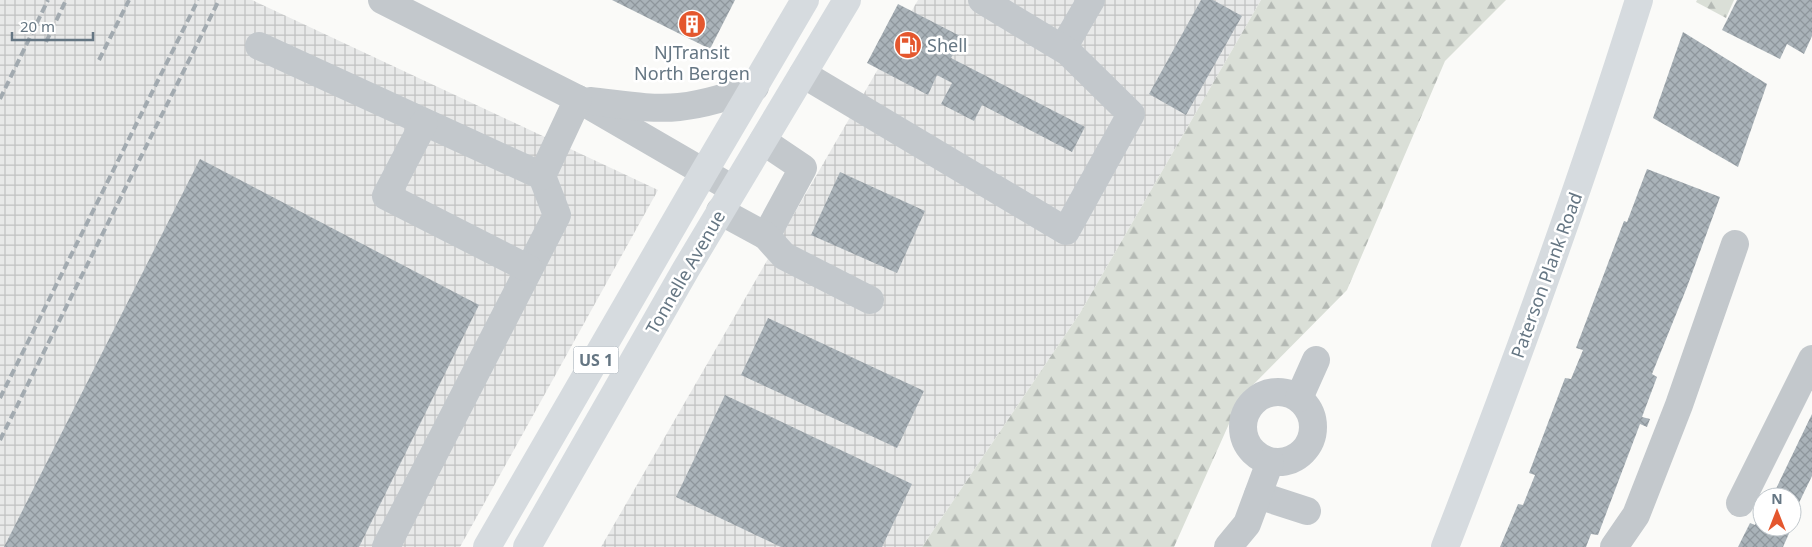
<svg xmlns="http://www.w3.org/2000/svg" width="1812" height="547" font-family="'Noto Sans',sans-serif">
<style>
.industrial{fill:url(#industrial-grid)}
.forest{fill:url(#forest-firs)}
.building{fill:url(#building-cross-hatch)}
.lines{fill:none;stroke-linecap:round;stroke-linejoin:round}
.minor{stroke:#c3c8cc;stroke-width:28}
.major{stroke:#d6dbdf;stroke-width:28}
.highway{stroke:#d6dbdf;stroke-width:28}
.rail{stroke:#a2aab0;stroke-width:4;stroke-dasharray:8 4;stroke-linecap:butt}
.labels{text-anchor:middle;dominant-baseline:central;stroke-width:5;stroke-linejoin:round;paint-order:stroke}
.shield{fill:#fff;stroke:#939fa8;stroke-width:1}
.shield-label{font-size:16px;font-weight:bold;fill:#657683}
.poi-label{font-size:18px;fill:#657683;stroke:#fff;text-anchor:start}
.street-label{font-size:18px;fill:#657683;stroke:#fff}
</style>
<defs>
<pattern id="industrial-grid" width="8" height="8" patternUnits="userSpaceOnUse" patternTransform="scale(1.25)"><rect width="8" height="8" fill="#e8e9e9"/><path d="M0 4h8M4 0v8" fill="none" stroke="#c0c1c2"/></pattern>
<pattern id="forest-firs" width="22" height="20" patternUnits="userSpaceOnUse" patternTransform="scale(1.25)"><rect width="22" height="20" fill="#dadfd7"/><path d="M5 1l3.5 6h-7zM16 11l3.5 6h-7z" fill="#b4b9b4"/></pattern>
<pattern id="building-cross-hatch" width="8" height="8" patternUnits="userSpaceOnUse" patternTransform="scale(1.25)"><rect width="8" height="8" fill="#aab3b9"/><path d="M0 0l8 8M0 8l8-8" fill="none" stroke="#8e969c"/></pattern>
</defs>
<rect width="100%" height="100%" fill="#fafaf8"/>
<g class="industrial">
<path d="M0,0H252L658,190L460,547H0Z"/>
<path d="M918,0H1261L1080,313L922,547H601Z"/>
</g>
<g class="forest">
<path d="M1261,0H1506L1445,61L1347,290L1241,397L1174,547H922L1080,313Z"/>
<path d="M1697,0H1734L1726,18L1696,2Z"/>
</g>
<g class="building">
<path d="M612,0H735L710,49Z"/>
<path d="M1201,0H1213L1242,16L1186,115L1149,94Z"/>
<path d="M1737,0H1812V36L1804,54L1787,44L1780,59L1722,30Z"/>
<path d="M898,4L962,37L951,58L1085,127L1072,152L982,105L974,121L941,104L952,83L937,75L928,95L867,63Z"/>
<path d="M1683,32L1767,84L1738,167L1653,118Z"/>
<path d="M200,159L479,305L359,547H4Z"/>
<path d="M1647,169L1720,197L1687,287L1652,374L1657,377L1642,417L1650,419L1647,427L1640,424L1598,535L1591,534L1586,547H1500L1518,504L1523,505L1535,475L1529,473L1565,378L1571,379L1583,350L1576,348L1624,221L1627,222Z"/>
<path d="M840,172L925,211L897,273L811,235Z"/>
<path d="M768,318L924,391L897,448L741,375Z"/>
<path d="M725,395L912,484L882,547H781L676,497Z"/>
<path d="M1812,414V476L1795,511L1792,510V497H1772Z"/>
<path d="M1760,514L1762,515V527H1786L1791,529L1783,547H1738L1750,523L1755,525Z"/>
</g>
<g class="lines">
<g class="minor">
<path d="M382,0L578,99L733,189"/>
<path d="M259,46L542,176L557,215L386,547"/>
<path d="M1063,48L1091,0"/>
<path d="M803,74L1066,231L1131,114L1068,52L982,0"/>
<path d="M590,101C619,104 650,110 679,107C706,104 730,96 755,87"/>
<path d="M424,123L386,196L529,269"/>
<path d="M763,141L803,168L766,236"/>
<path d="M542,176L578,99"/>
<path d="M720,211L766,236L784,256L870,300"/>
<circle cx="1278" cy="427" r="35"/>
<path d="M1299,398L1316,360"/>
<path d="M1258,495L1307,511"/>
<path d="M1740,503L1812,359"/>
<path d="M1228,547L1247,524L1270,462"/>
<path d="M1614,547L1636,515L1679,405L1735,244"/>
</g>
<path class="major" d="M1445,547C1515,367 1581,185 1639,0"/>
<g class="highway">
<path d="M487,547L704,172L805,0"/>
<path d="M527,547L686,269L847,0"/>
</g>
<g class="rail">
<path d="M46,42L66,0"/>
<path d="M99,60L129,0"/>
<path d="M0,99L48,0"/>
<path d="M0,398L198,0"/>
<path d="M0,440L219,0"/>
</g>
</g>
<defs>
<g id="building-disc" transform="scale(1.4375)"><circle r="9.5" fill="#e4572e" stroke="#fff"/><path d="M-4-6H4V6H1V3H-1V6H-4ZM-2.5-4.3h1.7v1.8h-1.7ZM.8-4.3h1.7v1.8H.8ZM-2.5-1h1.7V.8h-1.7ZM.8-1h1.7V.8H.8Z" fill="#fff"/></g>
<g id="fuel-disc" transform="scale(1.4375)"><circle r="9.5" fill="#e4572e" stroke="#fff"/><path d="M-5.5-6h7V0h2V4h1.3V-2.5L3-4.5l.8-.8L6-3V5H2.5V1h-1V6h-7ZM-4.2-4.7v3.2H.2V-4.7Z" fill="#fff"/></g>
</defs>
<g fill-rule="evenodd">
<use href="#building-disc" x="692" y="24"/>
<use href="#fuel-disc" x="908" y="45"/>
</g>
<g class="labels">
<rect class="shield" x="573.5" y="346.5" width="45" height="27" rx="4"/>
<g class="shield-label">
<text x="596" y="360">US 1</text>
</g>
<g class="poi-label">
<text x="927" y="45">Shell</text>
<text x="692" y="52" text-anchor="middle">NJTransit<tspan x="692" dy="21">North Bergen</tspan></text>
</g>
<g class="street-label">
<text transform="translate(685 272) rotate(-60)">Tonnelle Avenue</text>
<text transform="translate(1546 275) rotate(-70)">Paterson Plank Road</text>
</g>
</g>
<g transform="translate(1777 512)"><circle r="24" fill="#ffffff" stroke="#c1c8cd"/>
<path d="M0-4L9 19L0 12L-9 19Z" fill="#e4572e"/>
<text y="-8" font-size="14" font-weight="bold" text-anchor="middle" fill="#657683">N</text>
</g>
<path d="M12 32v8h81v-8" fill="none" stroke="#657683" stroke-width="2.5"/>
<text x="20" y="32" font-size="15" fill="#657683" stroke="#ffffff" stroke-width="4" paint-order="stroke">20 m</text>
</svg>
